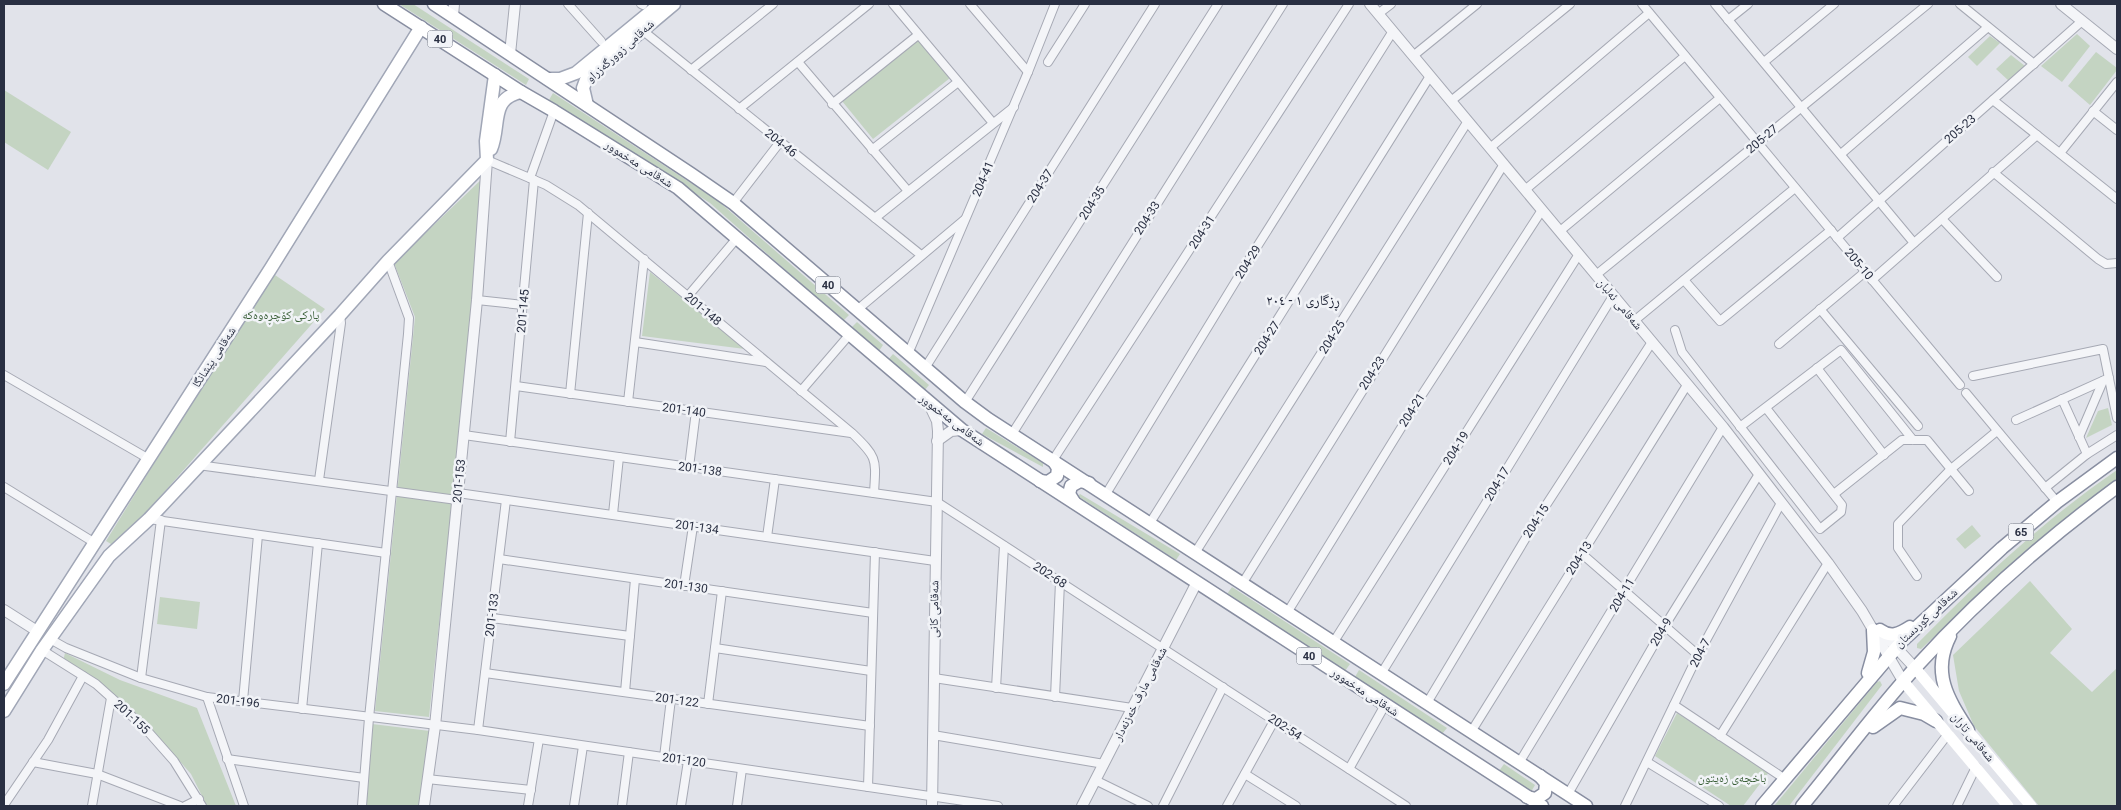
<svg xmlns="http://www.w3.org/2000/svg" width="2121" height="810" font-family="Roboto,'Noto Naskh Arabic',sans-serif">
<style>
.green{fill:#c4d4c2}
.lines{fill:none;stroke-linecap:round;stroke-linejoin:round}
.minor-casing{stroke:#a6a9b4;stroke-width:10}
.tertiary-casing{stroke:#a6a9b4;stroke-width:12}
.primary-casing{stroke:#a0a6b6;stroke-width:15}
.trunk-casing{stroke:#888ea1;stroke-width:15}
.minor{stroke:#f4f5f8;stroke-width:8}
.tertiary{stroke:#f4f5f8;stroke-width:10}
.secondary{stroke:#fff;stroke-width:11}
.primary{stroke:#fff;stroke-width:12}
.trunk{stroke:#fff;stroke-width:12}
.labels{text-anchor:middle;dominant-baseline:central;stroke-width:5;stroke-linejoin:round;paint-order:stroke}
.shield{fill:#f1f3f7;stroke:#656a78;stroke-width:1}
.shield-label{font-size:11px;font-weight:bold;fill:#292f42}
.street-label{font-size:12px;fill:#292f42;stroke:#f1f3f7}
.park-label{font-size:12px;fill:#385e36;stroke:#f1f3f7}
.neighbourhood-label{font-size:14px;fill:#1b2033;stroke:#f1f3f7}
</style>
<rect width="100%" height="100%" fill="#e1e3ea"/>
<g class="green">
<path d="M399,4H413L529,79L526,85Z"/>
<path d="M2077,34L2090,46L2062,82L2041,66Z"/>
<path d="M1990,36L2000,43L1977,66L1968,57Z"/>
<path d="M918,40L950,78L873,139L842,101Z"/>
<path d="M2096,52L2117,68V70L2090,105L2068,86Z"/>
<path d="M2011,55L2025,66L2009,81L1996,69Z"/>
<path d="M4,90L71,132L48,170L4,142Z"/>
<path d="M553,93L717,200L849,315L843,321L710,203L549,100Z"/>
<path d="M484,177L474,299L429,717L375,711L415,317L394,263Z"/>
<path d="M650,272L745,349L642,336Z"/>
<path d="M272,273L325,309L116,547L106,541Z"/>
<path d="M857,322L883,345L879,351L852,327Z"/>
<path d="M893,354L929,385L924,391L888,360Z"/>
<path d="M2108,408L2112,425L2086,438L2098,411Z"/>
<path d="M986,428L1043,463V467L982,434Z"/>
<path d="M2117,470V482L1983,591L1921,649L1917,648V644C1979,581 2044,520 2117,470Z"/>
<path d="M1080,494L1180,554L1176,560L1078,496Z"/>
<path d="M1972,525L1981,536L1965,549L1956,539Z"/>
<path d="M2030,581L2072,629L2050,653L2092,692L2117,668V806H2039L1974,726L1959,691L1953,655Z"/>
<path d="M1232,587L1350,664L1345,671L1227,594Z"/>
<path d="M160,597L200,602L197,629L157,624Z"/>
<path d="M65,653L120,680L197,708L236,806H207L191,774L148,725L91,676L63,661Z"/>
<path d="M1359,670L1447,728L1442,734L1355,677Z"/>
<path d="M1880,681L1882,685L1789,806H1774L1877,682Z"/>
<path d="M1677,713L1769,772L1743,806H1731L1655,756Z"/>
<path d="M372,724L430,731L419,806H366Z"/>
<path d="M1504,764L1535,785L1531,792L1499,771Z"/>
</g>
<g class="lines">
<g class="minor-casing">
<g id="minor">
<path d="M568,4L601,41"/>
<path d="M641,4L643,5"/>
<path d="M893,4L993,123"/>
<path d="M970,4L1028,72"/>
<path d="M1642,4L1960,385"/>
<path d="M1715,4L1914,243"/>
<path d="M1960,4L2034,64"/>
<path d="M1378,14L1391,4"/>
<path d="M1728,20L1748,4"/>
<path d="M642,30L921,255"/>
<path d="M1413,56L1477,4"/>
<path d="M798,62L908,191"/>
<path d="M1048,62L1085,4"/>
<path d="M1764,62L1834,4"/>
<path d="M691,70L773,4"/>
<path d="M1993,100L2117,199"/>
<path d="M1451,101L1570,4"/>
<path d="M832,104L918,35"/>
<path d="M739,109L869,4"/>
<path d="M2093,111L2117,130"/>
<path d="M1490,148L1649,13"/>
<path d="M872,150L958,82"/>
<path d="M2060,153L2117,82"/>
<path d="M1841,154L1988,27"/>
<path d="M487,160L546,185L578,205L852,433C878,458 876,459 874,493"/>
<path d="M1993,172L2098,259L2106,264L2117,263"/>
<path d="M530,178L554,111"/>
<path d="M1525,190L1685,56"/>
<path d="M733,203L780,142"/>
<path d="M875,218L1014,107"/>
<path d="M1942,219L1997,277"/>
<path d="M1560,231L1720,98"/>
<path d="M1837,238L2082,21"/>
<path d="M1596,275L1928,4"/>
<path d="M1684,280L1720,321L1831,230"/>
<path d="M1872,280L2037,135"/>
<path d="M688,296L737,238"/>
<path d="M477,300L523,305"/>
<path d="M1820,309L1918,426"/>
<path d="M857,310L964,220"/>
<path d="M1634,321L1795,188"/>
<path d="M1675,330L1682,352L1820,529L1841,512L1842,505L1766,408"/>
<path d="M635,342L766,362"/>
<path d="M1779,344L1865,272"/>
<path d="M908,354L1028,72L1055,4"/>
<path d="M925,368L1155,4"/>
<path d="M1817,368L1884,455"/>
<path d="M4,375L149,459"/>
<path d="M1973,376L2103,349L2117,418"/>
<path d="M516,386L851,433"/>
<path d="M801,391L850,334"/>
<path d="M1966,393L2057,502"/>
<path d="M570,394L588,213"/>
<path d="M2062,399L2087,454"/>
<path d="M628,402L644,259"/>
<path d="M965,402L1218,4"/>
<path d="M2016,420L2109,378"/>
<path d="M1740,427L1841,350L1913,440"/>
<path d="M1012,434L1283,4"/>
<path d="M464,435L937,502L1406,806"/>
<path d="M2079,437L2103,381"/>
<path d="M510,442L534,180"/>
<path d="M1053,460L1349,4"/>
<path d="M198,465L457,500"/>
<path d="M689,467L696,411"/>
<path d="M319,480L341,323L340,315"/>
<path d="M4,487L95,543"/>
<path d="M2045,488L2087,454L2117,435"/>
<path d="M458,493L935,561"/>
<path d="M1106,494L1248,261L1393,31"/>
<path d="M1834,494L1902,440H1927L1969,491"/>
<path d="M613,514L619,457"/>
<path d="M149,519L386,553"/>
<path d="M1150,523L1430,76"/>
<path d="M767,537L775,479"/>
<path d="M1195,553L1468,121"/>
<path d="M1581,553L1698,655"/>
<path d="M499,559L873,613"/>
<path d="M1917,576L1898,548V524L1951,469L1997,431"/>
<path d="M1242,584L1504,164"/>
<path d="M684,586L693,526"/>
<path d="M1287,613L1414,407L1542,210"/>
<path d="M492,618L630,636"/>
<path d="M50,639L66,648L141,678L207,697L478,730L998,806"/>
<path d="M1333,643L1579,254"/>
<path d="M715,648L871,671"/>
<path d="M42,650L96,684L144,727L174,761L202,806"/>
<path d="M485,673L870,726"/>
<path d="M1381,674L1613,296"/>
<path d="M141,678L161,520"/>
<path d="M934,678L1132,708"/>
<path d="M996,688L1004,546"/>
<path d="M625,692L635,579"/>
<path d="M207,697L244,806"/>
<path d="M1055,697L1060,582"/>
<path d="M243,701L258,535"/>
<path d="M1427,703L1539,516L1652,342"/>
<path d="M708,704L722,591"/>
<path d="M1674,705L1785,779"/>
<path d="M302,709L318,543"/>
<path d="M478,730L506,500"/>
<path d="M1471,732L1687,385"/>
<path d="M933,735L1104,764"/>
<path d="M1720,736L1828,563"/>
<path d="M664,757L671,699"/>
<path d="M227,759L364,778"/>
<path d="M33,762L97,774L180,806"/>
<path d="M1647,762L1719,806"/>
<path d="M1519,763L1723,427"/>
<path d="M1349,769L1385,705"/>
<path d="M1245,774L1296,806"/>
<path d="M427,779L531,790"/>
<path d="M1095,780L1148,806"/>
<path d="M868,787L875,552"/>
<path d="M1568,794L1664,627L1759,474"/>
<path d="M4,805L48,740L83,676"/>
<path d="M92,806L111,698"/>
<path d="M185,806L199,799"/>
<path d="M362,806L369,718L408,334L409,318L388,261"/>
<path d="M528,806L539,739"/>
<path d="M574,806L583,746"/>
<path d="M622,806L629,752"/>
<path d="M681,806L688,761"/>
<path d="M737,806L742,769"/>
<path d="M1163,806L1223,687"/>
<path d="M1227,806L1274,721"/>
<path d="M1625,806L1698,655L1781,503"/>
<path d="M1893,806L1948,734"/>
<path d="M1957,806L1976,767"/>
</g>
</g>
<g class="tertiary-casing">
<g id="tertiary">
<path d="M1370,4L1723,427L1828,563L1862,611L1903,681"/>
<path d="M2061,4L2117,49"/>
<path d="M453,16L454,4"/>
<path d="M510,54L515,4"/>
<path d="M929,404L937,421L938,431L932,806"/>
<path d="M937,441L951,431L962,430"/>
<path d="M4,610L37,631"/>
<path d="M1880,630L1915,668"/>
<path d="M424,806L435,726L477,300L487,160"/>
<path d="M1082,806L1197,582"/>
</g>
</g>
<g class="primary-casing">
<g id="primary">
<path d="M548,79H560L576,73L660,4"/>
<path d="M587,105L583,88L587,77L674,4"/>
<path d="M491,149C501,125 489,99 521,92"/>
<path d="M4,684L271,268L421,27"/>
<path d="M4,711L42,650L109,556L149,519L340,315L388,261L487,160L486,141L495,75"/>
</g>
</g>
<g class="trunk-casing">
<g id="trunk">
<path d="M384,4L521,92L554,111L678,188L962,430L1542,806"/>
<path d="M434,4L691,174L733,203L965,402L988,419L1586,806"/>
<path d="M1040,481L1048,482L1057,476L1058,468L1053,460"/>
<path d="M1074,502L1069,494L1071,486L1080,481L1089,483"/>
<path d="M1880,630C1891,638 1899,634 1910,627"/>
<path d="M1950,636C1931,673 1948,699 1968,730"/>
<path d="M1868,673L1874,652L1873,630"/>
<path d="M1873,727L1900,708L1924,714L1936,721"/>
<path d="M1527,797L1536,799L1545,793L1546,783L1540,776"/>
<path d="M1762,806L1903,640L2002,548L2057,502L2117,458"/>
<path d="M1802,806C1840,760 1875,712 1915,668C1976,601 2044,541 2117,487"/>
</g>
</g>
<use href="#minor" class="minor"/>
<use href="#tertiary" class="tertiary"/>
<g class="secondary">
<path d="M1915,668L2031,806"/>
<path d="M1903,681L2008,806"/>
</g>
<use href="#primary" class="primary"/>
<use href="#trunk" class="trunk"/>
</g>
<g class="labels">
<g class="shield">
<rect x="427.5" y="30.5" width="25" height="17" rx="4"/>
<rect x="815.5" y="276.5" width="25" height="17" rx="4"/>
<rect x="2008.5" y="523.5" width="25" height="17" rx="4"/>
<rect x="1296.5" y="647.5" width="25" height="17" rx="4"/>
</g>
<g class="shield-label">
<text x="440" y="39">40</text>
<text x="828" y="285">40</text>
<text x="2021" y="532">65</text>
<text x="1309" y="656">40</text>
</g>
<g class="street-label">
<text transform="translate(620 51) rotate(-42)">شەقامی زوورگەزراو</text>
<text transform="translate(1960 129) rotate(-41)">205-23</text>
<text transform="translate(1762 139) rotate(-40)">205-27</text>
<text transform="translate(781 143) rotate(39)">204-46</text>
<text transform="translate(639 164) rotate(32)">شەقامی مەخموور</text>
<text transform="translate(983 179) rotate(-67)">204-41</text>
<text transform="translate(1040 186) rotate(-58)">204-37</text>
<text transform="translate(1092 203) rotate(-58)">204-35</text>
<text transform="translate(1147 218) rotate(-58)">204-33</text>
<text transform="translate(1202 232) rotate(-57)">204-31</text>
<text transform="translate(1248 262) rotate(-58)">204-29</text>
<text transform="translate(1859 264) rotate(50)">205-10</text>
<text transform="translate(1620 304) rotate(50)">شەقامی ئەلبان</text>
<text transform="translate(703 309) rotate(40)">201-148</text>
<text transform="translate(523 311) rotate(-85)">201-145</text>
<text transform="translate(1332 337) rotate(-58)">204-25</text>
<text transform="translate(1267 338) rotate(-58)">204-27</text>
<text transform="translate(214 357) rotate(-57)">شەقامی پێشانگا</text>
<text transform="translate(1372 373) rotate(-58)">204-23</text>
<text transform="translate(684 410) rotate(8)">201-140</text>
<text transform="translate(1412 410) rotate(-58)">204-21</text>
<text transform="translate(952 420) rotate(37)">شەقامی مەخموور</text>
<text transform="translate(1456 448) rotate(-58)">204-19</text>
<text transform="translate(700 469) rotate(8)">201-138</text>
<text transform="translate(459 481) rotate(-84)">201-153</text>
<text transform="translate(1497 484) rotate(-59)">204-17</text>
<text transform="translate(1536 521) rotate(-58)">204-15</text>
<text transform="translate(697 527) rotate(8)">201-134</text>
<text transform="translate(1579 558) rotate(-58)">204-13</text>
<text transform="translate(1050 575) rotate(33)">202-68</text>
<text transform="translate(686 586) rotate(8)">201-130</text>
<text transform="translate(1622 595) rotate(-59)">204-11</text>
<text transform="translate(934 609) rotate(-89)">شەقامی کانی</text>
<text transform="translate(492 615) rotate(-83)">201-133</text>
<text transform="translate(1926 618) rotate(-43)">شەقامی کوردستان</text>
<text transform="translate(1661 632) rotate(-59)">204-9</text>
<text transform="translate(1700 653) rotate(-63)">204-7</text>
<text transform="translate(1365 692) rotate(33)">شەقامی مەخموور</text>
<text transform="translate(1140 694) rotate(-63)">شەقامی مارف خەزنەدار</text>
<text transform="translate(677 700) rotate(8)">201-122</text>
<text transform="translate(238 701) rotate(7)">201-196</text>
<text transform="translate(132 717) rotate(43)">201-155</text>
<text transform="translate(1285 727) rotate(33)">202-54</text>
<text transform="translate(1973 737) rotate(50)">شەقامی تاران</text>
<text transform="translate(684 760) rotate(8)">201-120</text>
</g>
<g class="park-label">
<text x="281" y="315">پارکی کۆچڕەوەکە</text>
<text x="1732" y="778">باخچەی زەیتون</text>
</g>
<g class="neighbourhood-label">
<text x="1303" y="300">ڕزگاری ١ - ٢٠٤</text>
</g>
</g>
<rect width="2121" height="810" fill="none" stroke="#292f42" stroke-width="10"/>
</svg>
